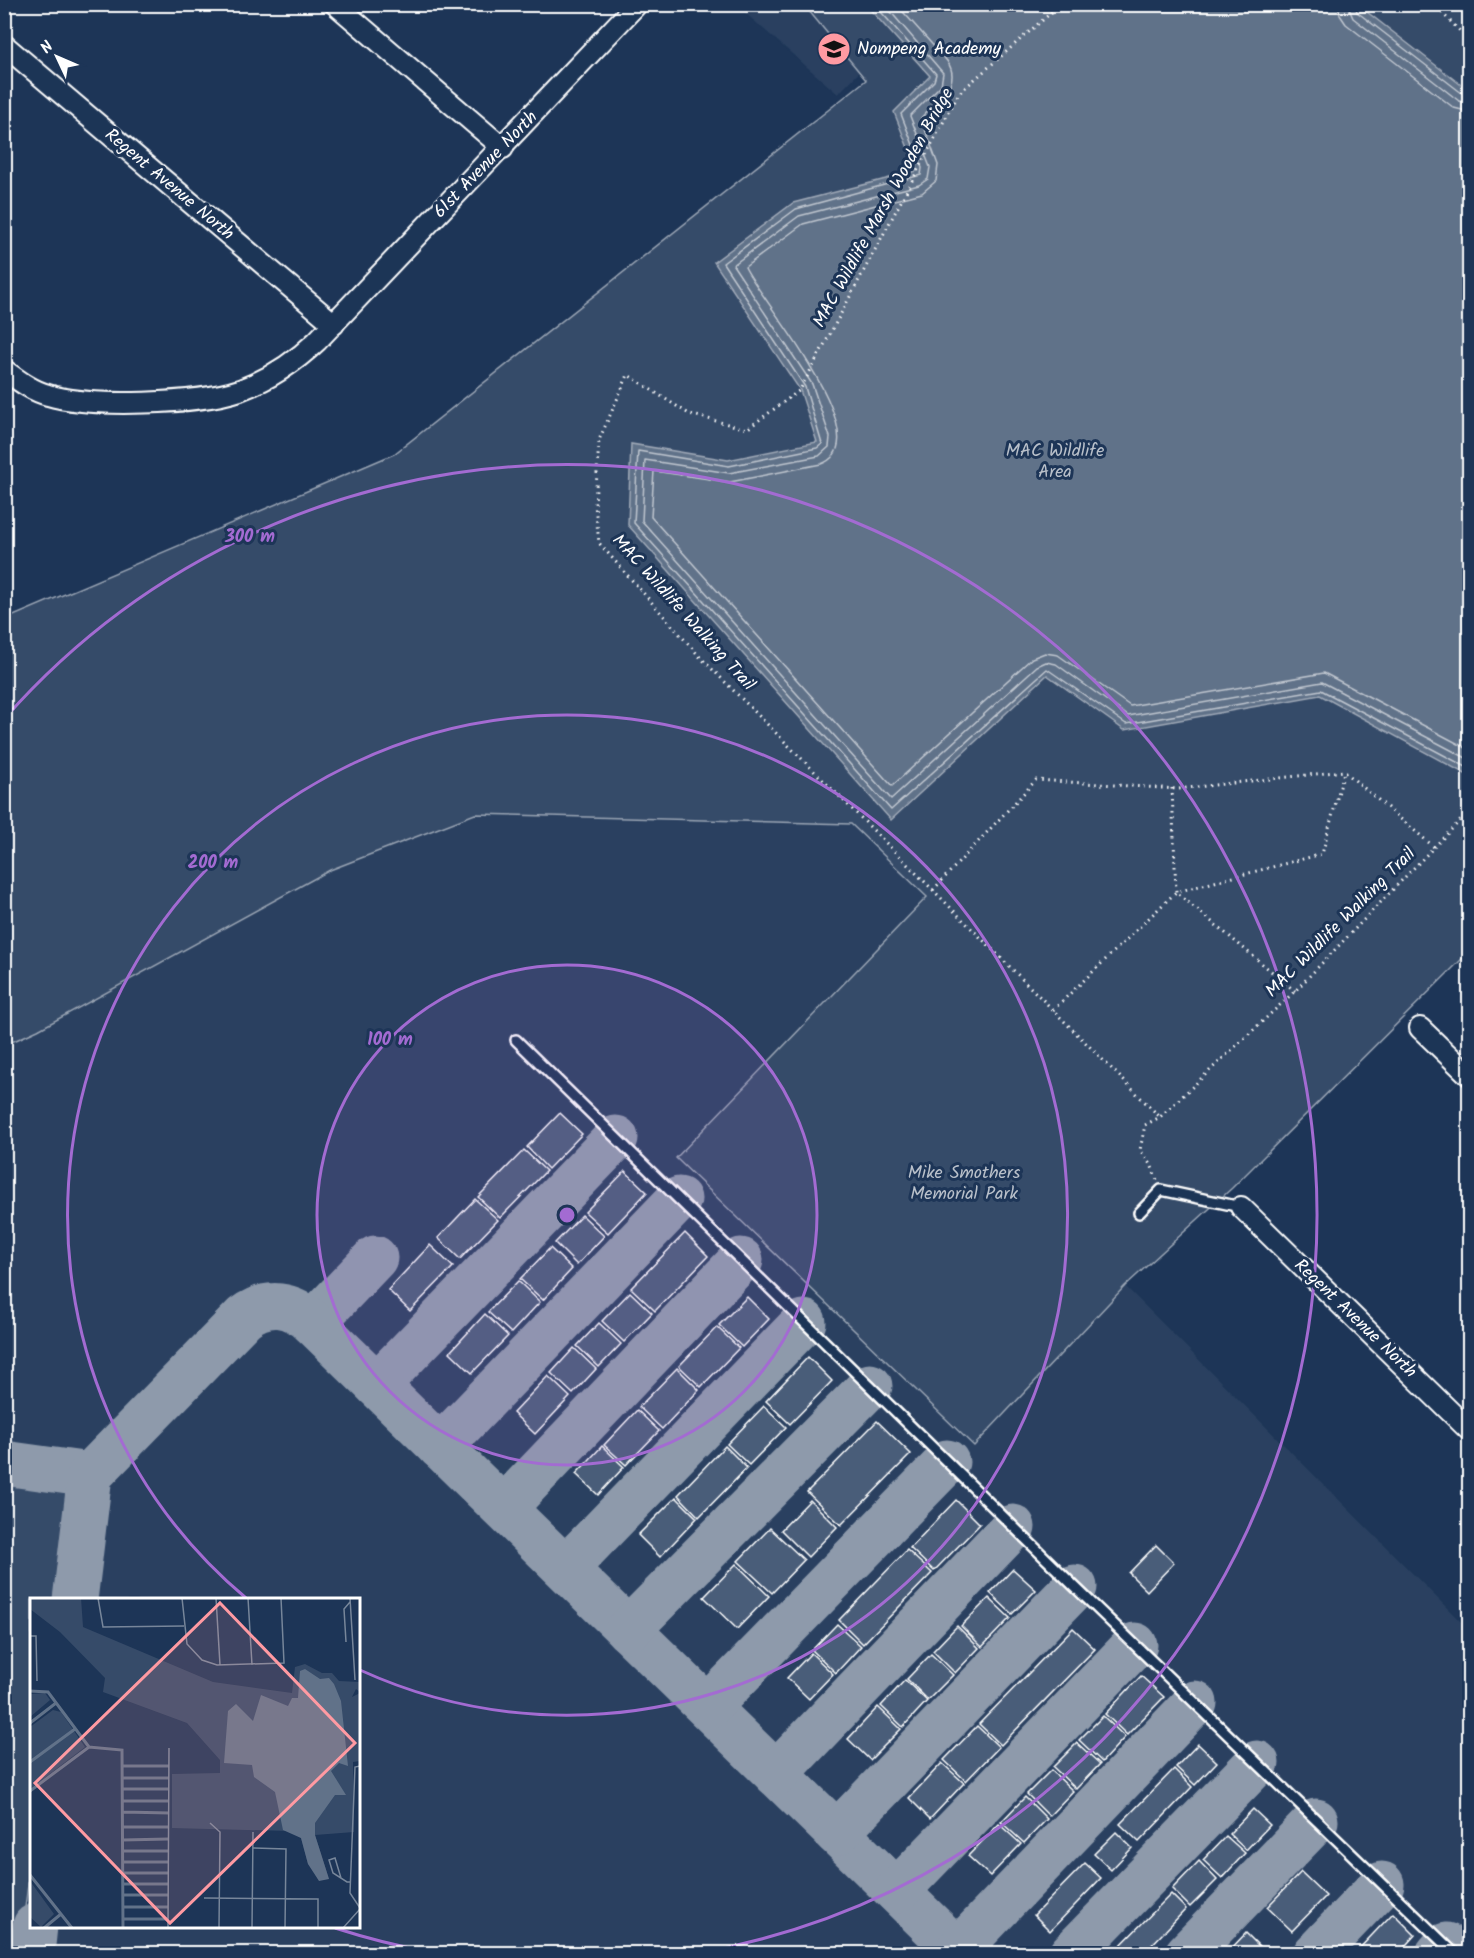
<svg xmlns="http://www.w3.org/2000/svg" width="1474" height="1958" font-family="Kalam,sans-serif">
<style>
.built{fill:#2a4161;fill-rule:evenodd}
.green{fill:#364b69;stroke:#9aa5b4;stroke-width:1.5}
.water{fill:#617289;stroke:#a0aab8;stroke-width:1.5}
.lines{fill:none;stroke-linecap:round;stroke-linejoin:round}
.shore{stroke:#c0c7d0;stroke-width:1.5}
.taxiway{stroke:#8e9aab;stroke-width:45}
.building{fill:#4a5d79;stroke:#fff;stroke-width:1.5}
.service-casing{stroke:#fff;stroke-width:14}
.minor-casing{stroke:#fff;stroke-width:24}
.path{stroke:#fff;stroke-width:3;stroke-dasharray:1.5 4.5;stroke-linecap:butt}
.service{stroke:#1d3557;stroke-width:9}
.minor{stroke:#1d3557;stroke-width:20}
.ring{fill:none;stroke:#a36bd2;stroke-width:3}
.labels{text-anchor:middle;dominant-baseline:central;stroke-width:6;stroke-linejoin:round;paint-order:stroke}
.poi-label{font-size:18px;fill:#fff;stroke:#1d3557;text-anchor:start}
.street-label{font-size:18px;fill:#fff;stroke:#1d3557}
.park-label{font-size:18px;fill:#b9c0ca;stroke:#1d3557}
.inset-river{fill:none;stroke:#617289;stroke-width:3}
.inset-road{fill:none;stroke:#77869a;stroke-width:1.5}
.view{fill:#ff9aa2;fill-opacity:0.15;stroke:#ff9aa2;stroke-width:3}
.inset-edge{fill:none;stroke:#fff;stroke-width:3}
.centre{fill:#a36bd2;stroke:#1d3557;stroke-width:3}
.ring-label{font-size:18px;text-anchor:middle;font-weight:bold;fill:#a36bd2;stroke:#1d3557;stroke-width:6;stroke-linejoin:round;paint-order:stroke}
</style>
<rect width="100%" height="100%" fill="#1d3557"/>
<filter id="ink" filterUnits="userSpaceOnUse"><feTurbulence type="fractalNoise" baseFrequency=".0167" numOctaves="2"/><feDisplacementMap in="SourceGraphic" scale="12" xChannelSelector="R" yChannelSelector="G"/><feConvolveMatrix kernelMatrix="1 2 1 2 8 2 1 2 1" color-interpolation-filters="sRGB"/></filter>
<g filter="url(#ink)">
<g class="built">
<path d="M736,5H925L838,94Z"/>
<path d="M475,814L851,824L927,897L676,1158L974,1445L1125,1286L1469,1630V1953H5L4,1045L38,1030L330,870ZM32,1600H358V1926H32Z"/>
</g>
<g class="green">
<path d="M804,5H1469V952L1232,1188L1125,1286L974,1446L676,1158L927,897L851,824L475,814L330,870L38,1030L5,1045L4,620L394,454L866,80Z"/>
<path d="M5,1472C21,1474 40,1474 55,1482C88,1500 68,1569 64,1599L32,1600V1854L19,1954L4,1953Z"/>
</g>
<path class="water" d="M866,5H1358L1469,91V776L1320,695L1124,730L1047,675L891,820L628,525L631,444L728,460L817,442L800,390L714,262L793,203L917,171L894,112L930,76Z"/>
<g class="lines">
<g class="shore">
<path d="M874,4L936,74L934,81L901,114L922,168L921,175L796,209L723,263L805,387L822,444L817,448L729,466L638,451L634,523L891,810L1047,669L1126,724L1321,690L1470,769"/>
<path d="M884,4L943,73L941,85L910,116L930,167L928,179L919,185L799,216L733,265L812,384L830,437L829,447L819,456L729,473L645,460L642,521L891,799L1037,666L1046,662L1056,664L1128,716L1322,682L1470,760"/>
<path d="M896,4L947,61C964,86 934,101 921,118L938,165L936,181L922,193L803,224L745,267C759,298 884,442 821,464L730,482L654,471L651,517L892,786L1032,658L1045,653L1058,655L1130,706L1324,673L1470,750"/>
<path d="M1338,4L1340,15L1346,24L1454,108L1470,112"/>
<path d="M1347,4L1353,18L1459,101L1470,103"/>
<path d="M1355,4L1357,12L1463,94L1470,96"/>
</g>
<g class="taxiway">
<path d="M313,1323L375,1258"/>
<path d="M377,1385L616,1138"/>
<path d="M440,1447L679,1199"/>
<path d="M4,1463L90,1475"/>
<path d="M504,1508L741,1260"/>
<path d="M566,1568L804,1322"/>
<path d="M75,1600L90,1475L244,1317C268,1299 292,1303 313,1323L961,1954"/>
<path d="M628,1630L870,1386"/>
<path d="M708,1707L947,1462"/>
<path d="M776,1774L1013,1527"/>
<path d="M837,1833L1075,1587"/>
<path d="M897,1891L1135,1645"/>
<path d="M958,1950L1195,1703"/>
<path d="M32,1954L35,1926"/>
<path d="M1071,1954L1257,1763"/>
<path d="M1187,1954L1316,1821"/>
<path d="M1315,1954L1382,1884"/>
<path d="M1438,1954L1446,1945"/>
</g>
</g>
<g class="building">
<path d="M560,1113L582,1134L548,1169L527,1147Z"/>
<path d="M524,1150L546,1171L500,1218L478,1197Z"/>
<path d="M625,1171L647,1192L608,1233L585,1212Z"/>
<path d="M475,1199L498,1220L460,1259L438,1238Z"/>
<path d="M582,1215L604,1236L577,1265L555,1243Z"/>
<path d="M685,1233L708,1256L655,1311L631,1288Z"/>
<path d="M430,1245L453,1267L410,1311L388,1290Z"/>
<path d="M550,1248L572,1269L543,1300L520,1279Z"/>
<path d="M518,1281L540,1302L511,1333L488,1312Z"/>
<path d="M630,1292L652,1313L624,1342L602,1321Z"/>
<path d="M747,1297L769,1319L742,1347L719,1325Z"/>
<path d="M485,1314L508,1336L472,1373L450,1352Z"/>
<path d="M599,1323L621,1344L599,1367L577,1346Z"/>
<path d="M717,1327L739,1348L701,1387L679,1366Z"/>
<path d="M574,1348L596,1369L573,1394L551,1373Z"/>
<path d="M808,1357L832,1381L790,1424L766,1401Z"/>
<path d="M677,1368L699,1390L662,1429L639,1407Z"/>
<path d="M548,1376L570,1397L535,1434L513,1413Z"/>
<path d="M764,1406L786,1427L749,1465L727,1444Z"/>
<path d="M637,1410L659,1431L626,1465L604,1445Z"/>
<path d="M877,1421L911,1454L841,1525L807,1492Z"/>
<path d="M602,1446L624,1467L598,1495L576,1474Z"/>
<path d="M725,1446L747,1468L699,1517L678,1495Z"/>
<path d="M676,1497L697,1518L660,1557L638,1535Z"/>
<path d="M810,1500L837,1527L808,1557L781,1530Z"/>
<path d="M956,1500L980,1524L934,1571L910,1548Z"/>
<path d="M770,1528L804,1560L772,1593L738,1561Z"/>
<path d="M1156,1545L1174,1563L1147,1591L1129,1573Z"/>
<path d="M907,1550L932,1573L863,1644L839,1620Z"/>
<path d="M736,1564L769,1596L737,1629L704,1597Z"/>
<path d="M1013,1569L1036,1590L1012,1614L990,1593Z"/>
<path d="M989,1598L1010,1618L982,1647L961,1626Z"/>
<path d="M837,1624L861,1646L836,1673L812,1650Z"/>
<path d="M957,1626L979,1648L955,1673L933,1651Z"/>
<path d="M1073,1628L1095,1649L1001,1745L979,1724Z"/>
<path d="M811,1653L833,1674L809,1699L787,1678Z"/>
<path d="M931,1654L953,1675L928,1700L907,1679Z"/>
<path d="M1141,1676L1164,1697L1127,1735L1105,1714Z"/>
<path d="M905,1680L927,1701L903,1727L881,1706Z"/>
<path d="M878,1707L901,1729L870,1760L848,1739Z"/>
<path d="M1103,1716L1125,1737L1102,1762L1079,1740Z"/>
<path d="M977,1726L999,1747L966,1781L944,1760Z"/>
<path d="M1077,1743L1100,1764L1076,1789L1053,1767Z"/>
<path d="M1198,1744L1217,1762L1195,1785L1176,1767Z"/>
<path d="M942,1763L964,1783L930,1819L909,1798Z"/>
<path d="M1174,1769L1192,1787L1139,1842L1120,1824Z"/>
<path d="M1051,1770L1073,1791L1049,1816L1027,1794Z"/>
<path d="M1025,1797L1047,1819L1024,1843L1001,1822Z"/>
<path d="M1253,1809L1270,1825L1246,1850L1229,1834Z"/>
<path d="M999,1824L1021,1844L990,1876L968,1856Z"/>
<path d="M1116,1832L1132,1848L1111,1870L1094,1854Z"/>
<path d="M1226,1836L1245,1853L1222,1878L1203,1860Z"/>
<path d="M1199,1861L1217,1880L1190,1907L1172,1889Z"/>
<path d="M1085,1863L1101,1878L1050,1931L1034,1915Z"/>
<path d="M1301,1872L1326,1896L1292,1931L1267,1907Z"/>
<path d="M1171,1894L1186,1909L1143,1954H1112Z"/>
<path d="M1393,1913L1415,1935L1398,1954H1354Z"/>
<path d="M1246,1933L1267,1954H1226Z"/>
</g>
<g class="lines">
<g class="service-casing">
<g id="service">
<path d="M516,1040L1075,1587L1455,1954"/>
<path d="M1139,1213L1161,1190L1241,1207"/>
</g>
</g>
<g class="minor-casing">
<g id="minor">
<path d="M335,4L503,148"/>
<path d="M4,45L334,324"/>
<path d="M4,370C18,380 32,391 48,395C91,408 198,404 240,390C270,379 295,362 317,341L637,4"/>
<path d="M1420,1028L1470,1076"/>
<path d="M1241,1207L1470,1431"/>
</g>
</g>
<g class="path">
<path d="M1061,4L959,93L800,390L747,429L689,414L628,375L599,440L595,505L599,543L700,657L1160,1117"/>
<path d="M1433,4L1470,41"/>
<path d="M1172,788L1176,892L1322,854L1344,772"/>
<path d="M1434,847L1470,811"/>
<path d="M933,890L1036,780L1178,789L1344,771L1434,847L1295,991L1160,1117L1145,1125L1140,1150L1152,1167L1157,1180"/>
<path d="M1053,1010L1176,892L1295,991"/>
</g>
<use href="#service" class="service"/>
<use href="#minor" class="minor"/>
</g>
</g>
<circle cx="567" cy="1215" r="250" fill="#a36bd2" fill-opacity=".12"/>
<g class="ring">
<circle cx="567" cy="1215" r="250"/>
<path d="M246 1598A500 500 0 1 1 360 1670"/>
<path d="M430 1952A750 750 0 0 1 335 1928M5 718A750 750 0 1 1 704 1952"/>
</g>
<defs>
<g id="school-disc" transform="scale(1.725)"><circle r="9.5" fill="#ff9aa2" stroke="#1d3557"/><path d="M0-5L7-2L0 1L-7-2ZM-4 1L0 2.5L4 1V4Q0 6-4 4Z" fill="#111"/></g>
</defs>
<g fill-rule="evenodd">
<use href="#school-disc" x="834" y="49"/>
</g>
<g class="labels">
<g class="poi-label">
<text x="857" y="49">Nompeng Academy</text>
</g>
<g class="street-label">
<text transform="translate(486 165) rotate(-46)">61st Avenue North</text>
<text transform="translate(169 185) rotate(40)">Regent Avenue North</text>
<text transform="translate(884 208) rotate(-61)">MAC Wildlife Marsh Wooden Bridge</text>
<text transform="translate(683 613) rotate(48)">MAC Wildlife Walking Trail</text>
<text transform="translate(1341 923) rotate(-45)">MAC Wildlife Walking Trail</text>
<text transform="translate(1355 1319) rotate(44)">Regent Avenue North</text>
</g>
<g class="park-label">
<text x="1055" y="451">MAC Wildlife<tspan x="1055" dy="21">Area</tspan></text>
<text x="964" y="1173">Mike Smothers<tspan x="964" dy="21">Memorial Park</tspan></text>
</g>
</g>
<g transform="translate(30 1598)">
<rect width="330" height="330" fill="#1d3557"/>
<path d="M0,0H51L53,29L183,84L262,95L265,69L275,66L292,75H302L309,83L330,84V94L326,91L322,99L330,95V163L323,164L324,234L285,237L299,281L278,266L271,240L259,233L142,230V176L190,175V162L157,125L73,94L75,80L30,34L0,11ZM0,96L15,95L20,102L0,119ZM23,112L31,114L55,149L0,191V129ZM0,283L24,316L11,329L0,319Z" fill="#364b69"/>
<path d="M275,71L290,81L299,80L304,86L311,103L318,168L309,165L301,173L316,197H305L285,225V237L299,281L289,283L278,266L271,240L253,232L245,194L224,179L222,167L194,165L198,113L206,106L223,123L231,97L258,108L262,100H268L270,73Z" fill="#617289"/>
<path class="inset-river" d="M0,93L18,94L59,149M0,125L26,105M0,164L45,131M93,168H139M93,180H139M93,191H139M0,193L59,149L92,152L93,330M93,203H139M93,214L139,215M93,229H138M93,242L138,241M93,253H138M93,264H138M93,275H138M0,277L42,330M93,286H138M93,297H138M93,309H138M93,321H138M14,330L31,316"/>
<path class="inset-road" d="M68,0L73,29L154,28M152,0L157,46L172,62L187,67L254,65L251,0M186,0L190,67M218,0L222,67M320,0L325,82M0,38H6L7,83M316,44L314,11L320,4M330,168L325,169L320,295L330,310M180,225L190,234L189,330M223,250L256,251L255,330M311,280L305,260L299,262L303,275L317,284H321M174,300L288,301V330M138,330L139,150M222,330L223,234M313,330L330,311"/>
<path class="view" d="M190,5L325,145L140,325L5,185Z"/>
<rect width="330" height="330" class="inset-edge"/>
</g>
<circle cx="567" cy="1215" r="9" class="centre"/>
<g class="ring-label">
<text x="250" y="542">300 m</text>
<text x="213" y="868">200 m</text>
<text x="390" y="1045">100 m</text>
</g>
<rect width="1474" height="1958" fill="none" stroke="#1d3557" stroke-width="24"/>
<rect x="12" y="12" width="1450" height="1934" fill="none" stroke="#fff" stroke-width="2" filter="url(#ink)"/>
<g transform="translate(57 57) rotate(314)" stroke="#1d3557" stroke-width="4.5" paint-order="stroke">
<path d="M0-4.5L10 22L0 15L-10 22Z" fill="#ffffff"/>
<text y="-9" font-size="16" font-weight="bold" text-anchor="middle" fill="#ffffff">N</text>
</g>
</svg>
